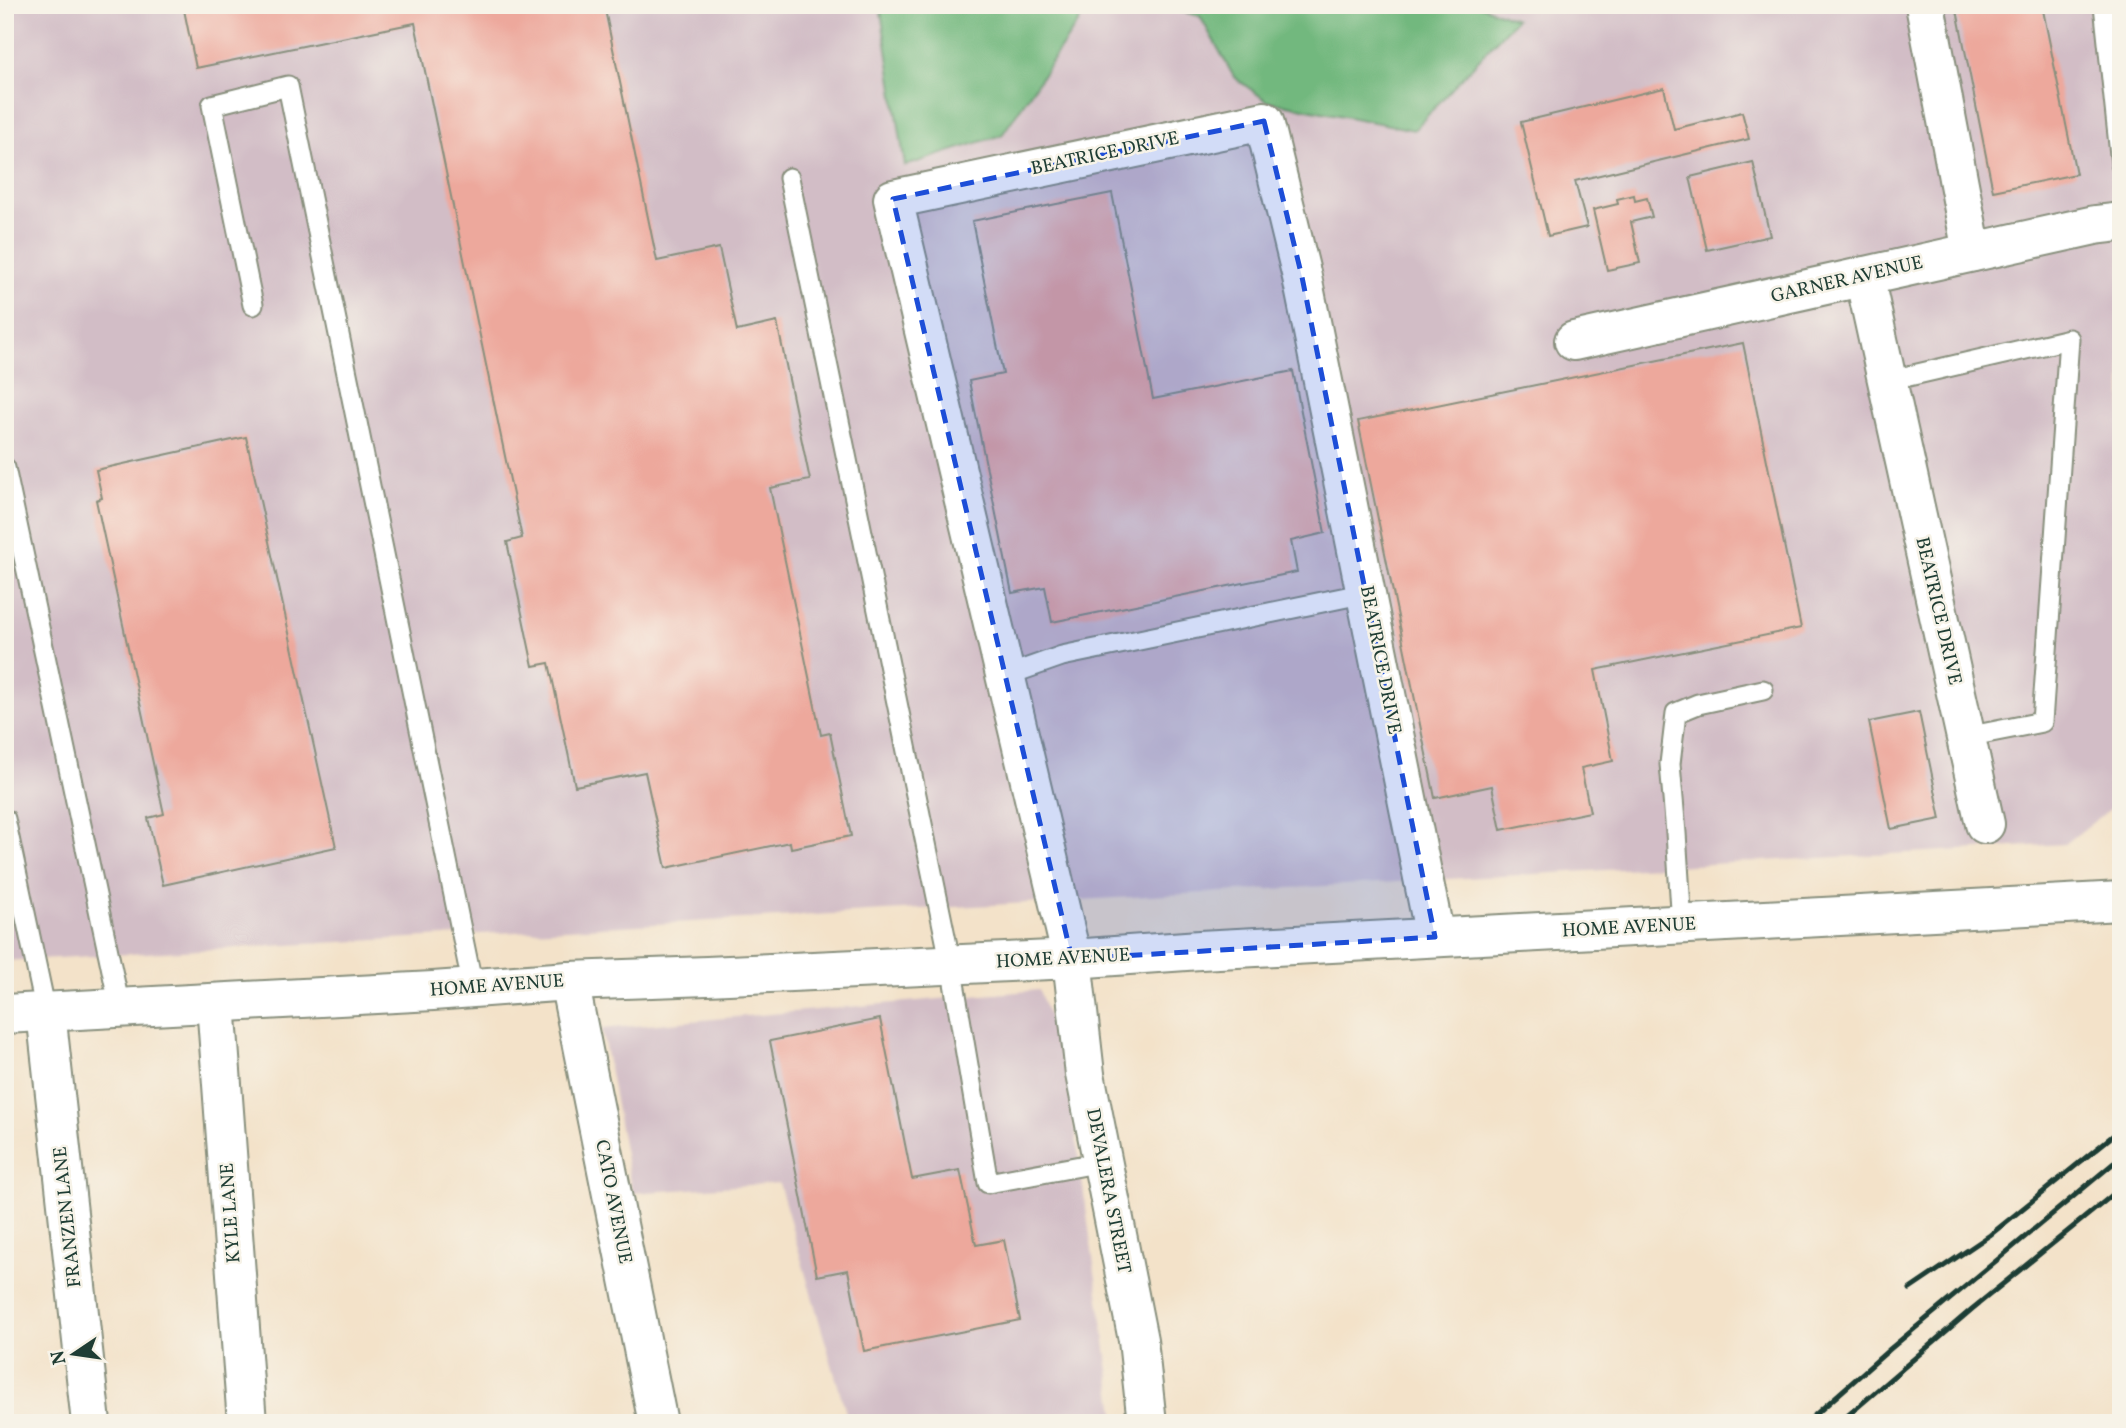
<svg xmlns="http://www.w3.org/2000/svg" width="2126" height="1428" font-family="Vollkorn,serif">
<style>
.industrial{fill:#d2bdc6}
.forest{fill:#72b87e;stroke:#487a59;stroke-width:2}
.building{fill:#eda89c}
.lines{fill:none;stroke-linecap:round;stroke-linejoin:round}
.service-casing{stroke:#89907e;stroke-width:23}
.minor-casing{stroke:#89907e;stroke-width:42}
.tertiary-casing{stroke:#89907e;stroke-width:42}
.service{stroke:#fff;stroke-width:19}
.minor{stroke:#fff;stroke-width:38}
.tertiary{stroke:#fff;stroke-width:38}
.rail{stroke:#1f3d34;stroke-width:5}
.marked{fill:#1d4ed8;fill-opacity:0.2;stroke:#1d4ed8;stroke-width:5;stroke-dasharray:14 9;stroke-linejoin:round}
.labels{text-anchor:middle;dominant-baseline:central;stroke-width:5;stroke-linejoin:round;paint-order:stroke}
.street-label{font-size:19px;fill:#1f3d34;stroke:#f7f3e8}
</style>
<rect width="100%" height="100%" fill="#f7f3e8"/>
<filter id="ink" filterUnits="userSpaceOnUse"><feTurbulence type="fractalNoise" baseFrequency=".0143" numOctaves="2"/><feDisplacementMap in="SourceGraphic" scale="14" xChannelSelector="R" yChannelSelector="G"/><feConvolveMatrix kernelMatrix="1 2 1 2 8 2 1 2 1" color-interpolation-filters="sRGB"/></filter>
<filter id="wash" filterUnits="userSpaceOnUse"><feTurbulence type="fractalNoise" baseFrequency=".00686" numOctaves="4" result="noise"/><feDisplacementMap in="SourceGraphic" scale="28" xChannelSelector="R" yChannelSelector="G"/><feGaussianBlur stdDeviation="1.57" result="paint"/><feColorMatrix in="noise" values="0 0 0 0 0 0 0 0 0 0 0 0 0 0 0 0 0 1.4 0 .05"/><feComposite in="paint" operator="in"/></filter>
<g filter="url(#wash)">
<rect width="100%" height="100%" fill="#f3e2c9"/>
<g class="industrial">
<path d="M5,5H2121V796L2118,803L2065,844L5,961Z"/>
<path d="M1039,990L1065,1060L1115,1413L1113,1423H849L779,1183L632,1193L602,1029Z"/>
</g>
<g class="forest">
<path d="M880,5H1090L1002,135L905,166Z"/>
<path d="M1156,5H1479L1516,19L1414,130L1267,101L1234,77L1200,16Z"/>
</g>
<g id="blocks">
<g class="building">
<path d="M183,5H604L657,261L719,248L737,331L777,322L810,480L770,488L821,735L830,733L851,836L791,848L790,842L666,868L645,772L575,786L549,663L533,666L507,542L522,538L415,23L196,68Z"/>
<path d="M1956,5H2042L2076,174L1993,191Z"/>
<path d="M1664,88L1674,129L1742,112L1749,139L1575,181L1587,227L1548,236L1521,122Z"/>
<path d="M1753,162L1770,236L1707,250L1690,177Z"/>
<path d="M1112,193L1153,399L1293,371L1325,533L1291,541L1297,572L1052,622L1045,587L1012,593L969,381L1003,374L972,221Z"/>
<path d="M1634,195L1635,201L1647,198L1652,217L1631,222L1640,263L1607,270L1593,210L1618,204L1617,199Z"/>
<path d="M1743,343L1801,628L1595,670L1613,761L1581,768L1590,812L1501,830L1492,786L1435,798L1358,421Z"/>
<path d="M246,437L336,847L163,885L148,818L164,814L96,500L102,498L96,470Z"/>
<path d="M1919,712L1941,819L1891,829L1869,722Z"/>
<path d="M880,1019L912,1179L960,1170L976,1245L1004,1240L1020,1320L864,1351L848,1270L817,1276L770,1041Z"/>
</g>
</g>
</g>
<g filter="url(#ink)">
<use href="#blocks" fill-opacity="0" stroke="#89907e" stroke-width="2"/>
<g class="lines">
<g class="service-casing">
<g id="service">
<path d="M2104,5L2121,164"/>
<path d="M789,178L951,965L988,1183L1102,1162"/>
<path d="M253,305L212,105L288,86L473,988"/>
<path d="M1887,381L2069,339L2042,722L1966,737"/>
<path d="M5,468L120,1008"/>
<path d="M1005,676L1062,656L1366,593"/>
<path d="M5,819L46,1012"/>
<path d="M1682,925L1676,833L1670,764L1676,713L1698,704L1763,690"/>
</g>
</g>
<g class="minor-casing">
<g id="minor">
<path d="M1925,5L1972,252"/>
<path d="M1864,276L1985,824"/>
<path d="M1574,341L2095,225L2121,222"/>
<path d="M569,981L658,1423"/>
<path d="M216,1003L247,1423"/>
<path d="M46,1012L91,1423"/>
<path d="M1147,1423L1138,1340L1085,1074L1072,959L893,199L1264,121L1302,277L1435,937"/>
</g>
</g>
<g class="tertiary-casing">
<path id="tertiary" d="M5,1014L433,991L569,981L707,976L1072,959L1200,950L2121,901"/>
</g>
<use href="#service" class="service"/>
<use href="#minor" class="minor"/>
<use href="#tertiary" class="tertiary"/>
<g class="rail">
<path d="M1910,1289L1990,1235L2121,1129"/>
<path d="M1806,1423L1890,1349L2121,1157"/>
<path d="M1839,1423L1972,1309L2121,1188"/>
</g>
</g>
</g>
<path class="marked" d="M1264,121L1302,277L1435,937L1072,959L893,199Z"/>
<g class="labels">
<g class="street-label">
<text transform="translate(1105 154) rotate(-12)">BEATRICE DRIVE</text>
<text transform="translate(1847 280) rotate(-13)">GARNER AVENUE</text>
<text transform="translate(1938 611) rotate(77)">BEATRICE DRIVE</text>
<text transform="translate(1380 660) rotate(79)">BEATRICE DRIVE</text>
<text transform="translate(1629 928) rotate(-3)">HOME AVENUE</text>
<text transform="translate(1063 959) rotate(-3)">HOME AVENUE</text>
<text transform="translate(497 986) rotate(-4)">HOME AVENUE</text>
<text transform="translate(1108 1191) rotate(79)">DEVALERA STREET</text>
<text transform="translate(613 1202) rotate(79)">CATO AVENUE</text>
<text transform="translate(231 1213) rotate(-94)">KYLE LANE</text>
<text transform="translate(68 1217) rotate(-96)">FRANZEN LANE</text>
</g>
</g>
<rect width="2126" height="1428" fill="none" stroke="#f7f3e8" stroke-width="28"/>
<g transform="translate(74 1354) rotate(257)" stroke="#f7f3e8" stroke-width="5" paint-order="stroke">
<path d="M0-5L12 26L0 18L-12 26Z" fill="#1f3d34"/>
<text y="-10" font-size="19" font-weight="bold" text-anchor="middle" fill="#1f3d34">N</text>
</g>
</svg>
